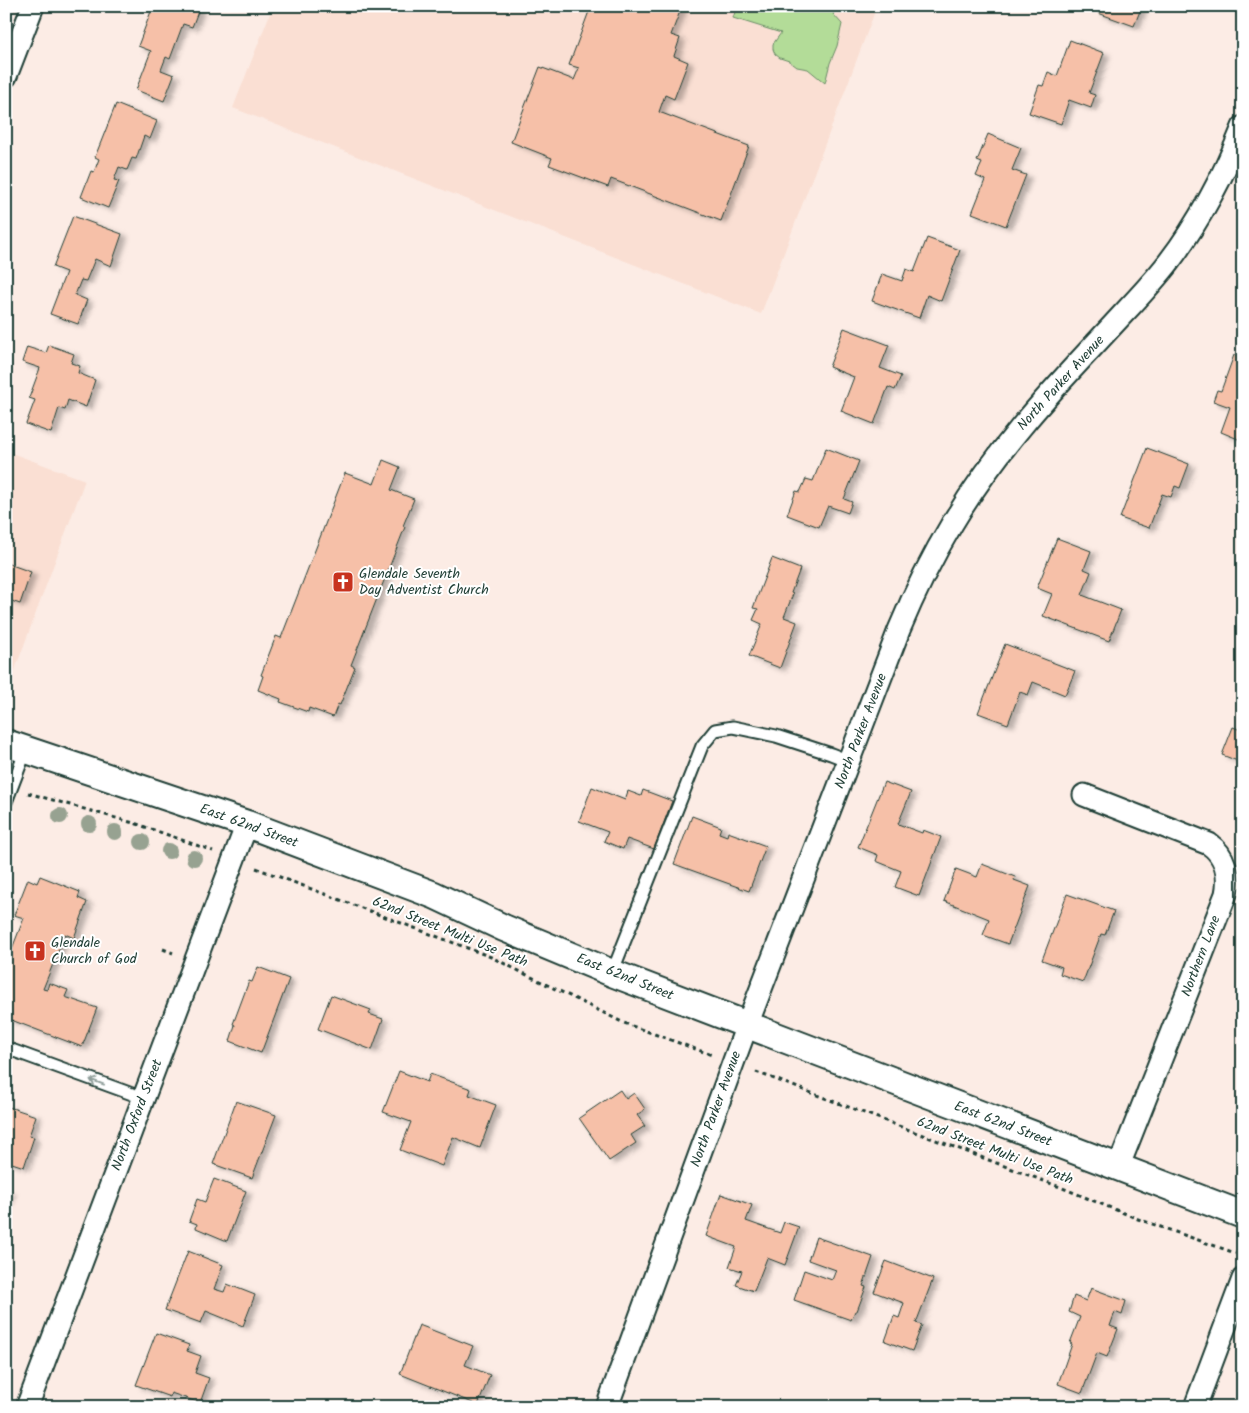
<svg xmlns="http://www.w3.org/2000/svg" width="1249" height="1413" font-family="Kalam,sans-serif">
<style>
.built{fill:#fadfd3}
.green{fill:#b3dc98;stroke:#698c66}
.building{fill:#f6c0a8;stroke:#1f3d34;filter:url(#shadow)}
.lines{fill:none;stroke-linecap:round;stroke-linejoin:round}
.service-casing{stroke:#1f3d34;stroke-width:15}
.minor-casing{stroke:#1f3d34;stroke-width:25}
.tertiary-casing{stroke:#1f3d34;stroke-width:30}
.path{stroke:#1f3d34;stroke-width:3;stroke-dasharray:4 4;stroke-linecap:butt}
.service{stroke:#fff;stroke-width:11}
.minor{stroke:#fff;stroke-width:21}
.tertiary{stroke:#fff;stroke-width:26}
.tree{fill:#97a291}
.oneway{stroke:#8f9e9a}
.labels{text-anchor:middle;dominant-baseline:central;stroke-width:4;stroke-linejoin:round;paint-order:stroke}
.street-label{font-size:14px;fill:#1f3d34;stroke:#fff}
.poi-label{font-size:14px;fill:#1f3d34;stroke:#fff;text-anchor:start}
</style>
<defs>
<filter id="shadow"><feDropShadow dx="5.5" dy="3" stdDeviation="2.5" flood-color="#0004"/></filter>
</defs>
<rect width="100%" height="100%" fill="#fcece5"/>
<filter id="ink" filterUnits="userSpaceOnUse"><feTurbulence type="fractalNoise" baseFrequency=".02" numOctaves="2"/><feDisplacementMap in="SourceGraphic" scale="10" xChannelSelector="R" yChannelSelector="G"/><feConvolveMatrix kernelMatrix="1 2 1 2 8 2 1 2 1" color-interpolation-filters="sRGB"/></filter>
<g filter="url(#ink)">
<g class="built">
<path d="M273,6H877L761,314L233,108Z"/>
<path d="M6,451L85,480L6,694Z"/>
</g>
<path class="green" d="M737,6H799L821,10L823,6H838L833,14L842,24L837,46L830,63L825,83L808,69L797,67L789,61L780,58L775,54L773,49V44L781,33L733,18Z"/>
<g class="building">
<path d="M153,6H192L199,9L192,27L183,24L170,59L166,57L161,70L174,75L164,101L136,90L151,51L138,46Z"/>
<path d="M591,6H682L671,35L680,38L674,56L688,62L674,99L665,95L659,112L749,146L721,221L611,179L608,187L549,165L552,158L511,142L540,67L574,80L579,68L569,65Z"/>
<path d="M1100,6H1142L1134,26L1098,13Z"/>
<path d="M1070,40L1104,53L1089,93L1095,95L1091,108L1069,100L1061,124L1029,113L1039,85L1043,86L1048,72L1057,76Z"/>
<path d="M116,104L157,121L150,139L144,136L136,159L132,158L127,170L119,167L114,180L119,181L108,208L81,197L91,171L94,172L99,159L95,157Z"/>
<path d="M988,134L1021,148L1012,170L1026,175L1006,226L972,213L985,180L976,176L982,163L977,161Z"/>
<path d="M73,216L122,234L111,266L95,259L86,281L81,280L75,295L87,300L78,324L50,314L66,272L53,267Z"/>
<path d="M927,238L960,250L941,301L927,295L919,318L872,301L882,274L902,281L906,269L914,272Z"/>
<path d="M844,328L889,345L880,368L901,376L895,390L888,387L874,424L841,411L854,377L829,367Z"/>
<path d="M49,345L74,354L71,363L80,366L78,373L95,380L86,407L68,400L65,410L59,408L51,433L26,424L35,400L29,398L40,368L22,362L27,347L46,353Z"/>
<path d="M1234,355L1243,359V441L1221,432L1230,407L1213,401L1217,390L1221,391Z"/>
<path d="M826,448L859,461L844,499L852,502L848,513L828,506L819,527L787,515L796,491L800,492L806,479L813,481Z"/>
<path d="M1147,448L1189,464L1180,488L1175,486L1171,497L1162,494L1149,528L1120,518Z"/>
<path d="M383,460L400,467L391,490L414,499L403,526L405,527L351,665L355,667L340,705L338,704L333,717L309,708L308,712L280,702L281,699L258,690L263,676L261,675L276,636L281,638L345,473L374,484Z"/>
<path d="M1057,538L1091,551L1084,569L1091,572L1082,595L1121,610L1109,641L1043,616L1052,594L1037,588Z"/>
<path d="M772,558L800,569L791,593L793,594L784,617L797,622L780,668L749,656L762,624L753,620L758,609L753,608Z"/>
<path d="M6,563L31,572L20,604L6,599Z"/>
<path d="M1005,644L1075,671L1065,695L1033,682L1028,695L1020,692L1008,724L978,713Z"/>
<path d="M1233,727L1243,731V763L1222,755Z"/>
<path d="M884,782L911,792L898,824L922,833L923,830L941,837L919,896L895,887L901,871L876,861L878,855L858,847Z"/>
<path d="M592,787L625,800L628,791L641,796L643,790L672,801L654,849L627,839L623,849L604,841L608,832L579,821Z"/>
<path d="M692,816L721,827L719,833L727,836L728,832L766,846L749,891L674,864Z"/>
<path d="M982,864L1015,877L1014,880L1030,886L1008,944L983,935L989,919L944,901L956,869L977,877Z"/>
<path d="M40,876L80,892L78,898L87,902L74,938L65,934L43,989L47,990L49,983L68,990L65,997L97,1008L82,1047L6,1018V964L24,918L14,915L28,879L37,883Z"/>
<path d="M1067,894L1114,911L1105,935L1101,934L1083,982L1060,974L1062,967L1042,960Z"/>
<path d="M258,967L289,979L261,1053L230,1041L235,1025L233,1024L249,981L252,982Z"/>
<path d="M331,995L371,1010L369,1014L383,1019L372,1050L318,1029Z"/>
<path d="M399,1071L427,1082L430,1074L471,1089L469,1095L496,1105L480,1148L453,1137L442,1166L400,1150L411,1122L383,1112Z"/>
<path d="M620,1090L626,1099L634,1093L645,1109L637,1115L645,1126L631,1135L636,1143L609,1161L579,1118Z"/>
<path d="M236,1101L276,1115L252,1178L213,1164Z"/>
<path d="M6,1106L36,1116L29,1136L34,1137L24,1167L6,1161Z"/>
<path d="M214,1179L246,1191L227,1241L196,1228L197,1224L189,1221L197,1199L205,1202Z"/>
<path d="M6,1190L10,1192L6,1203Z"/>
<path d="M721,1194L752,1205L746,1221L780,1233L784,1222L799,1227L785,1265L767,1258L754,1291L736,1285L742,1271L729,1267L736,1247L706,1236Z"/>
<path d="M816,1237L873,1257L863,1286L866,1287L857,1311H855L851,1320L794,1300L804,1270L832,1280L836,1270L808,1260Z"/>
<path d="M188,1251L223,1265L214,1289L224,1292L227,1284L255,1295L243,1326L206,1311L201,1323L165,1310Z"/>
<path d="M886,1261L933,1279L916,1323L922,1325L912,1351L885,1341L894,1316L899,1318L904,1303L874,1292Z"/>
<path d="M1091,1288L1126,1301L1122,1315L1115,1312L1110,1326L1118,1329L1107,1357L1097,1353L1082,1393L1058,1384L1072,1344L1070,1343L1080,1317L1069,1312L1074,1296L1086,1301Z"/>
<path d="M419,1325L473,1346L465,1365L490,1375L478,1405L400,1374Z"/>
<path d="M156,1333L189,1345L187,1351L201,1356L195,1373L209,1378L200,1403L171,1393L170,1397L136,1385Z"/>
</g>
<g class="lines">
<g class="service-casing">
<g id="service">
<path d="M6,802L26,750"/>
<path d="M612,973L702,746L715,730L733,727L776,736L831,754L849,761"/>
<path d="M6,1048L143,1098"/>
</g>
</g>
<g class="minor-casing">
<g id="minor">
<path d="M6,76L33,6"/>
<path d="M1084,795L1209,844C1225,855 1230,874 1226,894L1118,1168"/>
<path d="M27,1407L247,824"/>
<path d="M607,1407L747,1025L899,630C931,553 968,491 1022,426C1054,387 1089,351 1123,314C1139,297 1154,281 1168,263C1200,221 1224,175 1243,127"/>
<path d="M1195,1407L1243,1279"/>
</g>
</g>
<g class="tertiary-casing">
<path id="tertiary" d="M6,743L247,824L434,895L504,928L612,973L1243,1215"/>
</g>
<g class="path">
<path d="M28,793L137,824L213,851"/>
<path d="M256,868L491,957L624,1023L712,1055"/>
<path d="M163,949L173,953"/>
<path d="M756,1072L1060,1187L1138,1219L1241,1255"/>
</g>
<use href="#service" class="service"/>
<use href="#minor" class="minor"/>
<use href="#tertiary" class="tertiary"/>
</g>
<g class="tree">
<circle cx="60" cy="816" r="8"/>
<circle cx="89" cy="824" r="8"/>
<circle cx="115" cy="832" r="8"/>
<circle cx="142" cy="842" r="8"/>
<circle cx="169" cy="851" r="8"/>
<circle cx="194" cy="858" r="8"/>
</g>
<defs><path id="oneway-shaft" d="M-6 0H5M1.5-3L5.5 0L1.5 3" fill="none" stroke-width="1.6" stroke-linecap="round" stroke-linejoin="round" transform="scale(1.25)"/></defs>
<use class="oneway" href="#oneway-shaft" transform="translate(97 1082) rotate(-160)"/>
</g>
<defs>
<g id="church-square" transform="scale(1.125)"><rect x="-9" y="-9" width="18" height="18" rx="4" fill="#c8321e" stroke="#fff"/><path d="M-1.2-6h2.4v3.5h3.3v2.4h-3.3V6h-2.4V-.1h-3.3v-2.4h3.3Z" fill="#fff"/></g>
</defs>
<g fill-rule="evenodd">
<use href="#church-square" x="343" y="582"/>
<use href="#church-square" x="35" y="951"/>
</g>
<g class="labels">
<g class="street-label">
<text transform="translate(1061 383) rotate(-48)">North Parker Avenue</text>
<text transform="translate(861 731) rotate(-69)">North Parker Avenue</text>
<text transform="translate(249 826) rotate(20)">East 62nd Street</text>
<text transform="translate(450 932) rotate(22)">62nd Street Multi Use Path</text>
<text transform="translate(1201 956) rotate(-69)">Northern Lane</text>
<text transform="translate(625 977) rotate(22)">East 62nd Street</text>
<text transform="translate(716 1109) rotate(-70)">North Parker Avenue</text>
<text transform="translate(137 1115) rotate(-69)">North Oxford Street</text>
<text transform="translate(1003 1124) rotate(21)">East 62nd Street</text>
<text transform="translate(995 1151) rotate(21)">62nd Street Multi Use Path</text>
</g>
<g class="poi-label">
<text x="359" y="574">Glendale Seventh<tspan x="359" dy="16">Day Adventist Church</tspan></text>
<text x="51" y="943">Glendale<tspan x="51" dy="16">Church of God</tspan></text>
</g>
</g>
<rect width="1249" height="1413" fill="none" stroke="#fff" stroke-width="25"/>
<rect x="12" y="12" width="1224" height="1388" fill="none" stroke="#1f3d34" stroke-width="2" filter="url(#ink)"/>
</svg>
